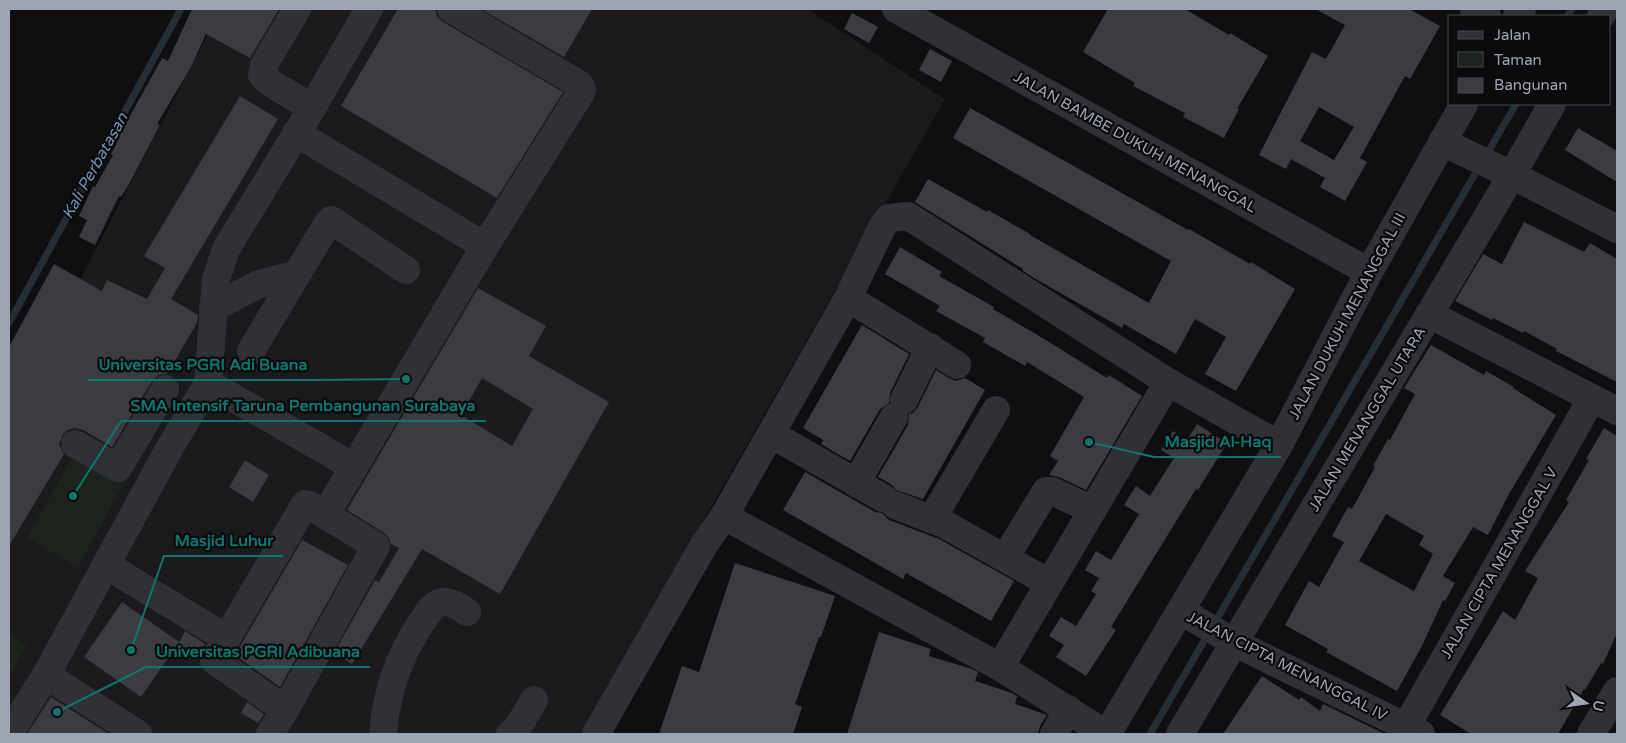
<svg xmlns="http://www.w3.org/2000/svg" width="1626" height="743" font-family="'Varela Round',sans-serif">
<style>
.built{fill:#1b1b1e}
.green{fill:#1c241d}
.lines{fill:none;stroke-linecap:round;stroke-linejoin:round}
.stream{stroke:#252d35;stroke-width:7}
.building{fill:#3b3c41;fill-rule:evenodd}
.minor{stroke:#303136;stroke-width:28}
.labels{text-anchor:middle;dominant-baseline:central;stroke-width:4.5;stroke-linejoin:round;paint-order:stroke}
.street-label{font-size:15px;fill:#9fa4b3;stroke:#0b0a0c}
.water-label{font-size:16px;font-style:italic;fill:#7390b1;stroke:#0b0a0c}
.leader{fill:none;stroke:#0f766e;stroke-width:2}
.callout-dot{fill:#0f766e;stroke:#0b0a0c;stroke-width:2}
.callout-label{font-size:16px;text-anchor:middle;font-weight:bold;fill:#0f766e;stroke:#0b0a0c;stroke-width:4.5;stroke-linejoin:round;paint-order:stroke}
</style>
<rect width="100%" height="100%" fill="#0f0f11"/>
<path class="built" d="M221,9H807L945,99L581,734H9V412L46,345Z"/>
<g class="green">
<path d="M76,450L127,478L78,567L27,538Z"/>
<path d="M9,634L27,645L10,675L9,674Z"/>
</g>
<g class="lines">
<g class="stream">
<path d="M1567,16L1572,9"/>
<path d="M1485,157L1516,104"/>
<path d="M9,323L181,9"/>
<path d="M1214,624L1479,167"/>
<path d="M1150,734L1208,634"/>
</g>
</g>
<g class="building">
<path d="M192,9H279L250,58L206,34L191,67L157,124L160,125L128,186L121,197L119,196L95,245L79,237L87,220L79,216L93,186L95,187L113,155L111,154L120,137L119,136L162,58L168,61Z"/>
<path d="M398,9H435L437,16L443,22L563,92L497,198L341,106Z"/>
<path d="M481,9H592L564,57Z"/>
<path d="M1108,9H1185L1229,35L1230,33L1268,56L1237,109H1239L1224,138L1183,117L1185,113L1133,86L1135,83L1083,52Z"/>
<path d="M1315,9H1409L1440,26L1410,79L1405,76L1360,158L1367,162L1345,201L1320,187L1325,178L1291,159L1286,169L1259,155L1312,52L1326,59L1345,25ZM1319,107L1354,127L1334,160L1300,141Z"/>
<path d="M852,13L878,27L869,43L844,29Z"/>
<path d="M930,49L952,61L941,82L919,70Z"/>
<path d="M240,96L278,119L171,299L198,315L197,323L167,374L158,375L152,381L112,447L83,430L75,428L67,430L62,436L59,445L64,454L9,546V347L54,264L102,291L107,280L147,299L165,268L144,256Z"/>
<path d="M970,108L1188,230L1189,229L1250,264L1251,262L1295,289L1236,391L1205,374L1226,337L1195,319L1176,354L1124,324L1122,328L1034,278L1023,271V269L915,202L928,179L987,212L988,210L1030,234V235L1149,303L1171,261L953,138Z"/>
<path d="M1578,128L1617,151V182L1565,150Z"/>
<path d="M1524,222L1584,252L1590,243L1617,259V382L1556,351L1557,349L1524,331L1523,333L1493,318L1492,320L1455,301L1483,254L1502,264Z"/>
<path d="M900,247L942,272L939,276L994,307L993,309L1041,337L1107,378L1109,375L1142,396L1086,490L1059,477L1049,475L1058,461L1050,456L1084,397L1027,362L1025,366L983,342L985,338L936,311L940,306L885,274Z"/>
<path d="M478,288L546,326L529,356L609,402L500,594L422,549L352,664L334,653L375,580L379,582L399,548L391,544L389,538L384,533L347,510ZM482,378L533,409L512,446L461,415Z"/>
<path d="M862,325L909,354L890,393L889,403L880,409L850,461L821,444L823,440L803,428Z"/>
<path d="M1431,345L1484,375L1486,371L1514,387L1513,388L1556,415L1509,494L1488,535L1473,527L1443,576L1455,583L1445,601L1443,600L1422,646L1397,691L1326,652L1328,649L1285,625L1309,581L1319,587L1344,542L1332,536L1348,507L1352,509L1375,467L1373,466L1388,439L1390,440L1415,394L1404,388ZM1386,514L1424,536L1419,545L1433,554L1414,591L1359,561Z"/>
<path d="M936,370L949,378L956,381L965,378L985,390L923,499L896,490L891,484L878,477L908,425L909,414L913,413L918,407Z"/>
<path d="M1197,424L1227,443L1198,490L1196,489L1111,627L1116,630L1086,676L1056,657L1064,645L1049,636L1061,617L1076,626L1096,594L1091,591L1099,578L1085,570L1096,551L1111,560L1139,514L1124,505L1136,486L1150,496L1174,458L1161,450L1173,431L1187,440Z"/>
<path d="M1604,428L1617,436V633L1603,664L1601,663L1585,690L1584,689L1558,734H1471L1440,715L1503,611L1515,620L1538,578L1525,571L1569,502L1566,500L1589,460L1586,459Z"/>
<path d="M245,460L269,475L253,502L229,487Z"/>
<path d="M805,472L875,512L882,513L889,520L939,539L1014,581L991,621L906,573L903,579L783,510Z"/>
<path d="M302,540L348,565L280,687L235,655Z"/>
<path d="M735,563L835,596L821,637H819L795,704L802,707L793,734H659L682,666L699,672Z"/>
<path d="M122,602L179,642L141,697L84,657Z"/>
<path d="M185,631L205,644L199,659L177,647Z"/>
<path d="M879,632L931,649L929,656L972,669L978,672L975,681L1012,693L1017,696L1015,704L1047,715L1040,726L1038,734H847Z"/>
<path d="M1262,676L1299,700L1301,697L1320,711L1323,704L1385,734H1223Z"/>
<path d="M51,697L109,734H27Z"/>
<path d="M247,702L264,714L258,723L241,713Z"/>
</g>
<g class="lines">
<g class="minor">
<path d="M297,9L264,65L262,75L269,82L312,108"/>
<path d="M451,9L579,84L582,89L580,94L485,246"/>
<path d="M896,9L1369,272"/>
<path d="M1474,9L1487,16"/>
<path d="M1517,16L1522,9"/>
<path d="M1601,16L1605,9"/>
<path d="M1442,142L1512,175L1617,229"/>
<path d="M848,298L957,365"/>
<path d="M213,308L259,284L297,274L328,223L331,220L406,270"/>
<path d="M1429,314L1617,411"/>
<path d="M251,351L297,274"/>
<path d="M208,383L354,467L485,246L296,133"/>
<path d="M904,400L930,347"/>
<path d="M771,434L883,498"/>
<path d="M75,444L118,468L165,389"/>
<path d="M856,483L894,417"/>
<path d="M305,504L309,505L376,546L285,710L214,660Z"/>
<path d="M895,505L946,525L1049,583"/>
<path d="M325,515L354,467"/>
<path d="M724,516L1000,667L1090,724L1107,733"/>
<path d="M932,519L996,410"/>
<path d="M1005,558L1046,491H1052L1092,510"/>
<path d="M106,565L226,638"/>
<path d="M1181,611L1235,643L1421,734"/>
<path d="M1000,667L1168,382"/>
<path d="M46,675L138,734"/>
<path d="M1406,727L1592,398"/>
<path d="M9,734L46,675L168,451L208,383L216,279L226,249L312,108L369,9"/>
<path d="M270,734L285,710"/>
<path d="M383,734C386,694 399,656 421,623C426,616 431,606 439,603C448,599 459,607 467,612"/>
<path d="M510,734L518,727L534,700"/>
<path d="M596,734L704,545L724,516L848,298L882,227L889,218L908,216L1168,382L1279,445"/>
<path d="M1054,734L1068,709"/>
<path d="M1107,734L1279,445L1369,272L1464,104"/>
<path d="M1180,734L1512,175L1552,104"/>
<path d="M1591,734L1617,691"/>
</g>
</g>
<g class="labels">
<g class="street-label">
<text transform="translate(1135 142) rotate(29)">JALAN BAMBE DUKUH MENANGGAL</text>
<text transform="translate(1347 316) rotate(-62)">JALAN DUKUH MENANGGAL III</text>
<text transform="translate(1367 419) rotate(-59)">JALAN MENANGGAL UTARA</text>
<text transform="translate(1499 563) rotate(-60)">JALAN CIPTA MENANGGAL V</text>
<text transform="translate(1287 666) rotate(27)">JALAN CIPTA MENANGGAL IV</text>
</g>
<g class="water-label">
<text transform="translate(95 166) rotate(-61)">Kali Perbatasan</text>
</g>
</g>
<path class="leader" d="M406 379L318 380H88M73 496L121 421H486M1089 442L1154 457H1281M131 650L164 556H283M57 712L146 667H370"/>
<g class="callout-dot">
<circle cx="406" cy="379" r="5"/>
<circle cx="73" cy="496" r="5"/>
<circle cx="1089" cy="442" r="5"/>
<circle cx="131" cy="650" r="5"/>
<circle cx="57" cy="712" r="5"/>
</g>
<g class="callout-label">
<text x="203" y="370">Universitas PGRI Adi Buana</text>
<text x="303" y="411">SMA Intensif Taruna Pembangunan Surabaya</text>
<text x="1218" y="447">Masjid Al-Haq</text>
<text x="224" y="546">Masjid Luhur</text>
<text x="258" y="657">Universitas PGRI Adibuana</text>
</g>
<rect width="1626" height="743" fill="none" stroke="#9fa4b3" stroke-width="20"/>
<rect x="1448" y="15" width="162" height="90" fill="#0b0a0c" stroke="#46484f"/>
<rect x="1458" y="31" width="25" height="8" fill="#303136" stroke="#46484f"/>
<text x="1494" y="40" font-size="15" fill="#9fa4b3">Jalan</text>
<rect x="1458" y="52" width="25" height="15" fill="#1c241d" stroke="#46484f"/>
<text x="1494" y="65" font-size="15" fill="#9fa4b3">Taman</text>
<rect x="1458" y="78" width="25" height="15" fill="#3b3c41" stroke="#46484f"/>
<text x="1494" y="90" font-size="15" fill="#9fa4b3">Bangunan</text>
<g transform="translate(1586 703) rotate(103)" stroke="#0b0a0c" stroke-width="4" paint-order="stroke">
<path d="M0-4L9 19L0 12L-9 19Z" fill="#9fa4b3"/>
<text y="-8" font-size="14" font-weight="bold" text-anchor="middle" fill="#9fa4b3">U</text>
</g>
</svg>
